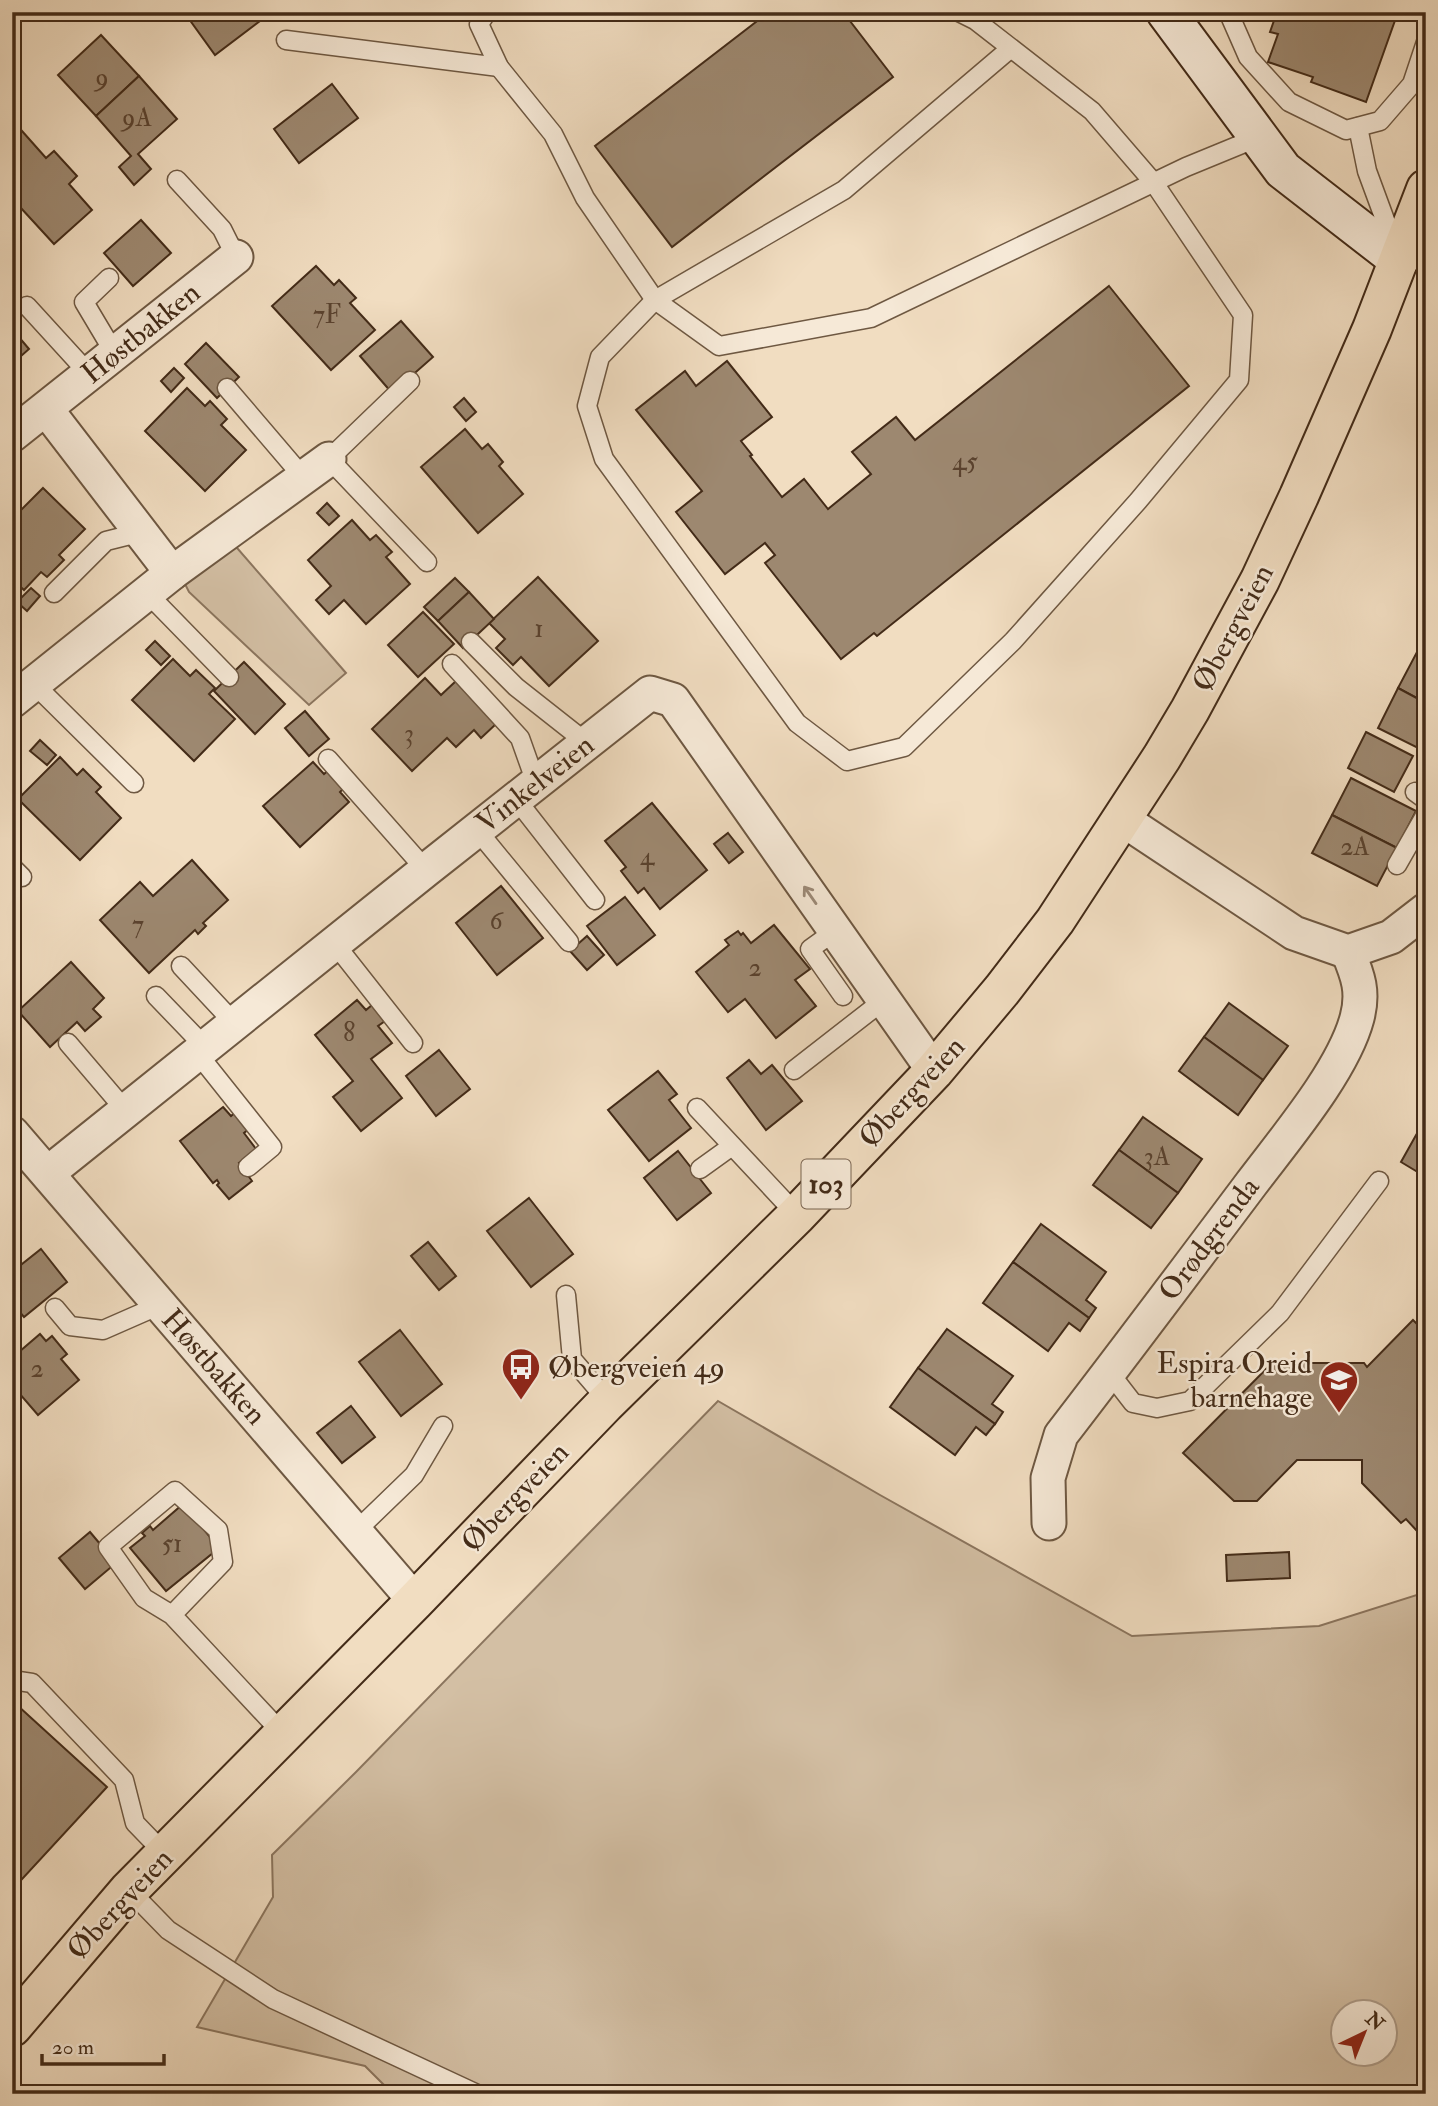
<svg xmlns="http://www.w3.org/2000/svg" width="1438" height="2106" font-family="'IM FELL Double Pica',serif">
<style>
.green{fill:#d3bfa4;stroke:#8b755e;stroke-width:2;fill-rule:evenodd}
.building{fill:#9d8870;stroke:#432b18;stroke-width:2}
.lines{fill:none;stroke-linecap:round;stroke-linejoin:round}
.lane-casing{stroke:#6e5842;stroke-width:21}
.street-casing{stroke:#6e5842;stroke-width:37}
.secondary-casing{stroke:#432b18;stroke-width:42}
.primary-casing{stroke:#432b18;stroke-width:42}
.lane{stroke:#f6e9d7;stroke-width:18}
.street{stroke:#f6e9d7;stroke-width:33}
.secondary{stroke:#f6e9d7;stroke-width:38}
.primary{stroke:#f1ddc1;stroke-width:38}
.oneway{stroke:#9c8a78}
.labels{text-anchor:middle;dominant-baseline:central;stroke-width:5;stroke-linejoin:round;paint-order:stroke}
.number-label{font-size:26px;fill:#5a422e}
.shield{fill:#f6e9d7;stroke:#796451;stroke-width:2}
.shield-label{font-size:28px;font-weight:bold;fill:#432b18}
.street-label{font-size:30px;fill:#432b18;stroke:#f6e9d7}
.poi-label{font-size:30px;fill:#432b18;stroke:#f6e9d7;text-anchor:end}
</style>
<rect width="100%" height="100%" fill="#f1ddc1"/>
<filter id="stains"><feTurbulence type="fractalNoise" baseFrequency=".00286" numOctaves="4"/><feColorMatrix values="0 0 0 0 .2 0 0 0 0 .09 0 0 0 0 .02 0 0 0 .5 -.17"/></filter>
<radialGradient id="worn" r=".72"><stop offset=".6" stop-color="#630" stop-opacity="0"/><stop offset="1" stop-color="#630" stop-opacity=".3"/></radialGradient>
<g class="green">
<path d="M231,541L346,673L309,705L189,592L183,580Z"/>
<path d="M718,1401L880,1495L1132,1636L1319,1626L1426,1592V2094H393L365,2066L197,2027L273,1897L272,1855L356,1772ZM1344,2011H1386V2054H1344Z"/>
</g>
<g class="building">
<path d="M184,12H272L215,55Z"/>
<path d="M769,12H843L893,77L672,247L595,146Z"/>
<path d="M1277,12H1398L1366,102L1311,82L1313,77L1268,62L1278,34L1270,32Z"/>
<path d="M101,35L139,76L96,116L58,75Z"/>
<path d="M139,76L177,119L138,154L151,169L134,185L119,167L131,156L96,116Z"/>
<path d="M332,84L358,118L299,163L274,129Z"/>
<path d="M22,131L46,158L54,151L77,176L69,184L92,210L54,244L20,207L12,214V140Z"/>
<path d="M141,220L171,253L133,286L104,253Z"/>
<path d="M316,266L334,285L339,280L356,298L350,303L375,330L331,370L272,306Z"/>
<path d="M1109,286L1189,386L877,636L874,633L841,659L765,563L775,555L765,543L725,574L676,512L702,491L636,410L685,371L696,386L727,361L772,417L741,441L752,455L750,456L782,497L804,479L828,509L871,474L852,452L896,417L915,440Z"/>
<path d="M401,321L433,357L392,393L360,356Z"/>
<path d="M12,329L29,349L12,364Z"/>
<path d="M206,343L239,377L217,398L185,364Z"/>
<path d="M174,368L184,378L171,392L161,381Z"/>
<path d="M187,388L205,406L210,401L227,419L221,425L246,450L205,491L145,431Z"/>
<path d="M464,398L476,412L466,421L454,407Z"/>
<path d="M465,429L482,449L488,444L503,462L499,466L523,494L478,533L421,467Z"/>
<path d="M43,488L85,529L59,555L64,560L47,577L41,572L24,590L12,579V519Z"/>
<path d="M327,503L339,516L329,525L317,513Z"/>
<path d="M352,520L370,540L376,535L392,552L386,557L410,584L366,624L344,600L329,614L316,600L331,586L308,560Z"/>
<path d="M538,577L598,641L549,686L521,657L513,665L496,648L505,639L489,623Z"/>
<path d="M455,578L469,592L438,621L424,607Z"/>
<path d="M31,588L40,596L27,611L17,602Z"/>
<path d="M469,592L494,619L463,648L438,621Z"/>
<path d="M423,612L454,644L418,677L388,645Z"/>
<path d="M155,641L170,656L161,665L146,650Z"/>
<path d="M1417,652L1426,657V703L1398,688Z"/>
<path d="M173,659L190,676L196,670L215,688L209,694L235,719L194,761L132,700Z"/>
<path d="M244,662L285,704L255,734L214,691Z"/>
<path d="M425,678L441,695L456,681L496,724L481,738L474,730L456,747L447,738L412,771L372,729Z"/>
<path d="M1398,688L1426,703V752L1378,728Z"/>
<path d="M305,711L329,739L309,756L285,728Z"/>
<path d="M1366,732L1413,756L1394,792L1348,768Z"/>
<path d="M40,740L56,755L47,765L30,751Z"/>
<path d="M60,757L77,775L83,769L101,787L96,792L121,818L80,860L18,799Z"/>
<path d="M313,762L324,774L331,768L347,785L340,792L349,802L300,847L263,806Z"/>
<path d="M1351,778L1416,811L1397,848L1332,815Z"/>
<path d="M652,803L707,870L660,909L644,888L638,893L621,871L626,867L605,841Z"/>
<path d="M1332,815L1397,848L1377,886L1312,853Z"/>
<path d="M728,833L743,852L729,863L714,844Z"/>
<path d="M192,860L228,900L203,923L206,926L198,934L195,930L149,973L100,920L140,882L153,896Z"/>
<path d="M501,886L543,938L497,975L456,923Z"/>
<path d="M12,891L19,898L12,905Z"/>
<path d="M625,897L655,935L617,965L587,926Z"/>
<path d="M774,925L810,969L795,980L816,1006L776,1038L745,999L728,1012L696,972L729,945L725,940L738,931L741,935L743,933L751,943Z"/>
<path d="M587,936L604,955L587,970L570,951Z"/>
<path d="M71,962L104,998L93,1009L101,1017L85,1031L77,1022L50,1047L18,1011Z"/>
<path d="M357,1000L366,1010L372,1005L385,1021L378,1026L392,1043L371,1059L402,1098L361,1131L333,1097L353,1081L315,1035Z"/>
<path d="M1229,1003L1288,1046L1263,1080L1204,1037Z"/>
<path d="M1204,1037L1263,1080L1238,1115L1179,1071Z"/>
<path d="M439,1050L470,1089L436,1116L406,1076Z"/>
<path d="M749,1060L761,1074L772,1065L802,1101L766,1130L727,1078Z"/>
<path d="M658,1071L677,1094L669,1100L691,1128L649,1161L608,1110Z"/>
<path d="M1426,1106V1121L1419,1117Z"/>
<path d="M223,1107L231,1116L237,1111L250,1128L244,1133L256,1149L239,1163L252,1181L229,1199L217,1185L219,1183L217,1180L213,1183L180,1141Z"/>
<path d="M1143,1117L1202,1159L1178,1193L1119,1150Z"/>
<path d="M1420,1128L1426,1131V1177L1401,1162Z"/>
<path d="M1119,1150L1178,1193L1151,1228L1093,1185Z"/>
<path d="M678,1151L711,1193L677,1220L644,1178Z"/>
<path d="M529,1198L573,1254L531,1287L487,1231Z"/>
<path d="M1041,1224L1106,1272L1086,1300L1096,1308L1089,1318L1013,1262Z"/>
<path d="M428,1242L456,1276L439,1290L411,1256Z"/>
<path d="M41,1249L67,1282L24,1317L12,1303V1272Z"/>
<path d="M1013,1262L1089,1318L1080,1331L1069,1323L1048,1351L983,1303Z"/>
<path d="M1413,1320L1426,1333V1522L1417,1531L1406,1519L1401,1523L1362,1483V1460H1297L1257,1501H1234L1183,1453L1272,1363H1364L1367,1367Z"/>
<path d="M947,1329L1013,1376L992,1404L1003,1412L995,1424L918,1368Z"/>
<path d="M400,1330L442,1384L401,1416L359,1362Z"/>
<path d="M40,1334L46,1341L52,1336L67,1354L61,1359L79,1380L38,1415L12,1385V1358Z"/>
<path d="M918,1368L995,1424L986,1435L976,1427L955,1455L890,1407Z"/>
<path d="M351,1406L375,1437L342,1463L317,1433Z"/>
<path d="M183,1504L219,1548L166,1591L130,1548L145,1536L142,1533L150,1526L153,1530Z"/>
<path d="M90,1532L116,1563L85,1589L59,1558Z"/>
<path d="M1289,1552L1290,1578L1227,1581L1226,1555Z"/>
<path d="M17,1705L107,1787L12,1890V1710Z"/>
</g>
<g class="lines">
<g class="lane-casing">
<g id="lane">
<path d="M487,12L479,24L499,67L553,134L585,198L655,300L719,346L871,318L1186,167L1259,137"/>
<path d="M959,12L975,20L1092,111L1154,183L1243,315L1239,380L1138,501L1013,641L904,747L847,761L797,723L604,459L587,406L600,357L655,300L844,190L1011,48"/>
<path d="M1231,12L1230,16L1248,57L1289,102L1346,130L1380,121L1412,84L1426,42"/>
<path d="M286,40L499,67"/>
<path d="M1358,127L1367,171L1395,247"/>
<path d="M177,180L222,229L236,257"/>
<path d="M109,278L84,302L115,354"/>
<path d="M27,306L90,375"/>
<path d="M410,381L329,459L427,562"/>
<path d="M227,388L303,477"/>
<path d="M54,593L106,541L142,532"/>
<path d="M148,594L229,677"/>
<path d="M471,642L516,687L587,743"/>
<path d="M452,664L520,738L536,783"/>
<path d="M35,685L134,783"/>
<path d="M328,759L426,870"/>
<path d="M1415,792L1426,800"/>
<path d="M516,799L595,900"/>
<path d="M477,830L569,942"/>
<path d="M1397,865L1426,814"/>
<path d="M12,867L22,877"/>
<path d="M835,931L810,949L843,996"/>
<path d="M335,944L413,1043"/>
<path d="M181,966L235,1024"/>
<path d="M156,996L206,1048"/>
<path d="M68,1043L126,1111"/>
<path d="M198,1054L272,1147L248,1167"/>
<path d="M794,1070L884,1000"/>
<path d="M697,1108L797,1215"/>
<path d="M700,1169L732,1146"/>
<path d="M566,1295L572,1359L608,1401"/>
<path d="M55,1308L70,1326L103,1330L160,1305"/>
<path d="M1109,1372L1133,1403L1157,1408L1190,1401L1280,1313L1379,1181"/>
<path d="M355,1532L414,1475L443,1426"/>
<path d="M172,1615L223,1562L218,1530L175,1491L108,1547L144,1598L172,1615L283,1734"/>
<path d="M12,1680L32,1683L124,1780L135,1823L165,1854"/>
<path d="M129,1890L168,1930L273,1999L477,2094"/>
</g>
</g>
<g class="street-casing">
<g id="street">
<path d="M46,409L172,573"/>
<path d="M12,435L236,257"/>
<path d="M12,701L172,573L329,459"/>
<path d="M1122,819L1294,933L1348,952L1391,937L1426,910"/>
<path d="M12,1133L415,1601"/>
<path d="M48,1173L426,870L650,693L673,700L934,1071"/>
<path d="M1049,1523L1048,1478L1061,1435C1125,1352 1188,1268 1251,1184C1284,1140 1343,1071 1357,1018C1364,992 1358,976 1348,952"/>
</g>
</g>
<g class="secondary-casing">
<path id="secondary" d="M1166,12L1283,170L1399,260"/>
</g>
<g class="primary-casing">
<path id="primary" d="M12,2027L129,1890L415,1601L605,1404L797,1215L934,1071L1002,990L1055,921L1162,757L1190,710L1260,580L1299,496L1372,329L1426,189"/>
</g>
<use href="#lane" class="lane"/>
<use href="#street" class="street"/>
<use href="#secondary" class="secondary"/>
<use href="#primary" class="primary"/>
</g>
<defs><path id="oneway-shaft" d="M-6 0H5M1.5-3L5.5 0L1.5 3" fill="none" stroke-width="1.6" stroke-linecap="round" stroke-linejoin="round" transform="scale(1.75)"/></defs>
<use class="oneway" href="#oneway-shaft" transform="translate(810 895) rotate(-125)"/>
<defs>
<g id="bus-pin" transform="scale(2.0125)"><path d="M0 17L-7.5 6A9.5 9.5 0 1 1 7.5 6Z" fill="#8f2418" stroke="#f6e9d7"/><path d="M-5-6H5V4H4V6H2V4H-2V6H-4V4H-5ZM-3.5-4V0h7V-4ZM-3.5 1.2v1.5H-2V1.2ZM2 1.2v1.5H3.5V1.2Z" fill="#fff"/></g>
<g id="school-pin" transform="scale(2.0125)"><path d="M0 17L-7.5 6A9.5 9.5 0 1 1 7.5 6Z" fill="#8f2418" stroke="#f6e9d7"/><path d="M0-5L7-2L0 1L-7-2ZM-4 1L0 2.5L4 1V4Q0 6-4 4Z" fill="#fff"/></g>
</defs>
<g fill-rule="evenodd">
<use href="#bus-pin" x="521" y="1367"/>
<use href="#school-pin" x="1339" y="1380"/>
</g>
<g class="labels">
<g class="number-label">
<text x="102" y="78">9</text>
<text x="137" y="118">9A</text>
<text x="327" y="315">7F</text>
<text x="965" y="462">45</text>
<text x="539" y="629">1</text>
<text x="409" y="734">3</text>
<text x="1355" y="847">2A</text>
<text x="647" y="857">4</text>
<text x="496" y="921">6</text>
<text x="138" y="925">7</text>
<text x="755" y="968">2</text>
<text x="349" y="1033">8</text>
<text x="1157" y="1157">3A</text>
<text x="37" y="1369">2</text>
<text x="172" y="1544">51</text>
</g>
<rect class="shield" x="801.5" y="1159.5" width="49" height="49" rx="5"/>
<g class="shield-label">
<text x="826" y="1184">103</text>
</g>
<g class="street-label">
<text transform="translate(141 333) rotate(-39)">Høstbakken</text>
<text transform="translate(1233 628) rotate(-62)">Øbergveien</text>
<text transform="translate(535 784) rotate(-38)">Vinkelveien</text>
<text transform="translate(912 1092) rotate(-47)">Øbergveien</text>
<text transform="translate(1209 1239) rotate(-53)">Orødgrenda</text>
<text transform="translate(214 1367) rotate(49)">Høstbakken</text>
<text transform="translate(515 1497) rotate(-46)">Øbergveien</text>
<text transform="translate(120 1904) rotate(-47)">Øbergveien</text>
</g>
<g class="poi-label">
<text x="1312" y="1363">Espira Oreid<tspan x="1312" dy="34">barnehage</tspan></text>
<text x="548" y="1367" text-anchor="start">Øbergveien 49</text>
</g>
</g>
<rect width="1438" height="2106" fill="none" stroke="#f1ddc1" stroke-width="42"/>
<rect x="14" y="14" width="1410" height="2078" fill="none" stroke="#432b18" stroke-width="3.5"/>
<rect x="21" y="21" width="1396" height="2064" fill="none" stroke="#432b18" stroke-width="2"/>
<g transform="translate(1364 2033) rotate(43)"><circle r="33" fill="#f6e9d7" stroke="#ae9d8b" stroke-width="2"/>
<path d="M0-5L12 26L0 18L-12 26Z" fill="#8f2418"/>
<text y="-10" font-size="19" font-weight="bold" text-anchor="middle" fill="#432b18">N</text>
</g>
<path d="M42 2054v10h122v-10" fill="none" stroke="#432b18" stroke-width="3.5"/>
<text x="52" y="2054" font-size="21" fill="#432b18" stroke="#f6e9d7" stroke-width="5" paint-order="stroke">20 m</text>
<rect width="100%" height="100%" filter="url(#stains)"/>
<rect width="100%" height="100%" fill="url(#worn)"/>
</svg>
